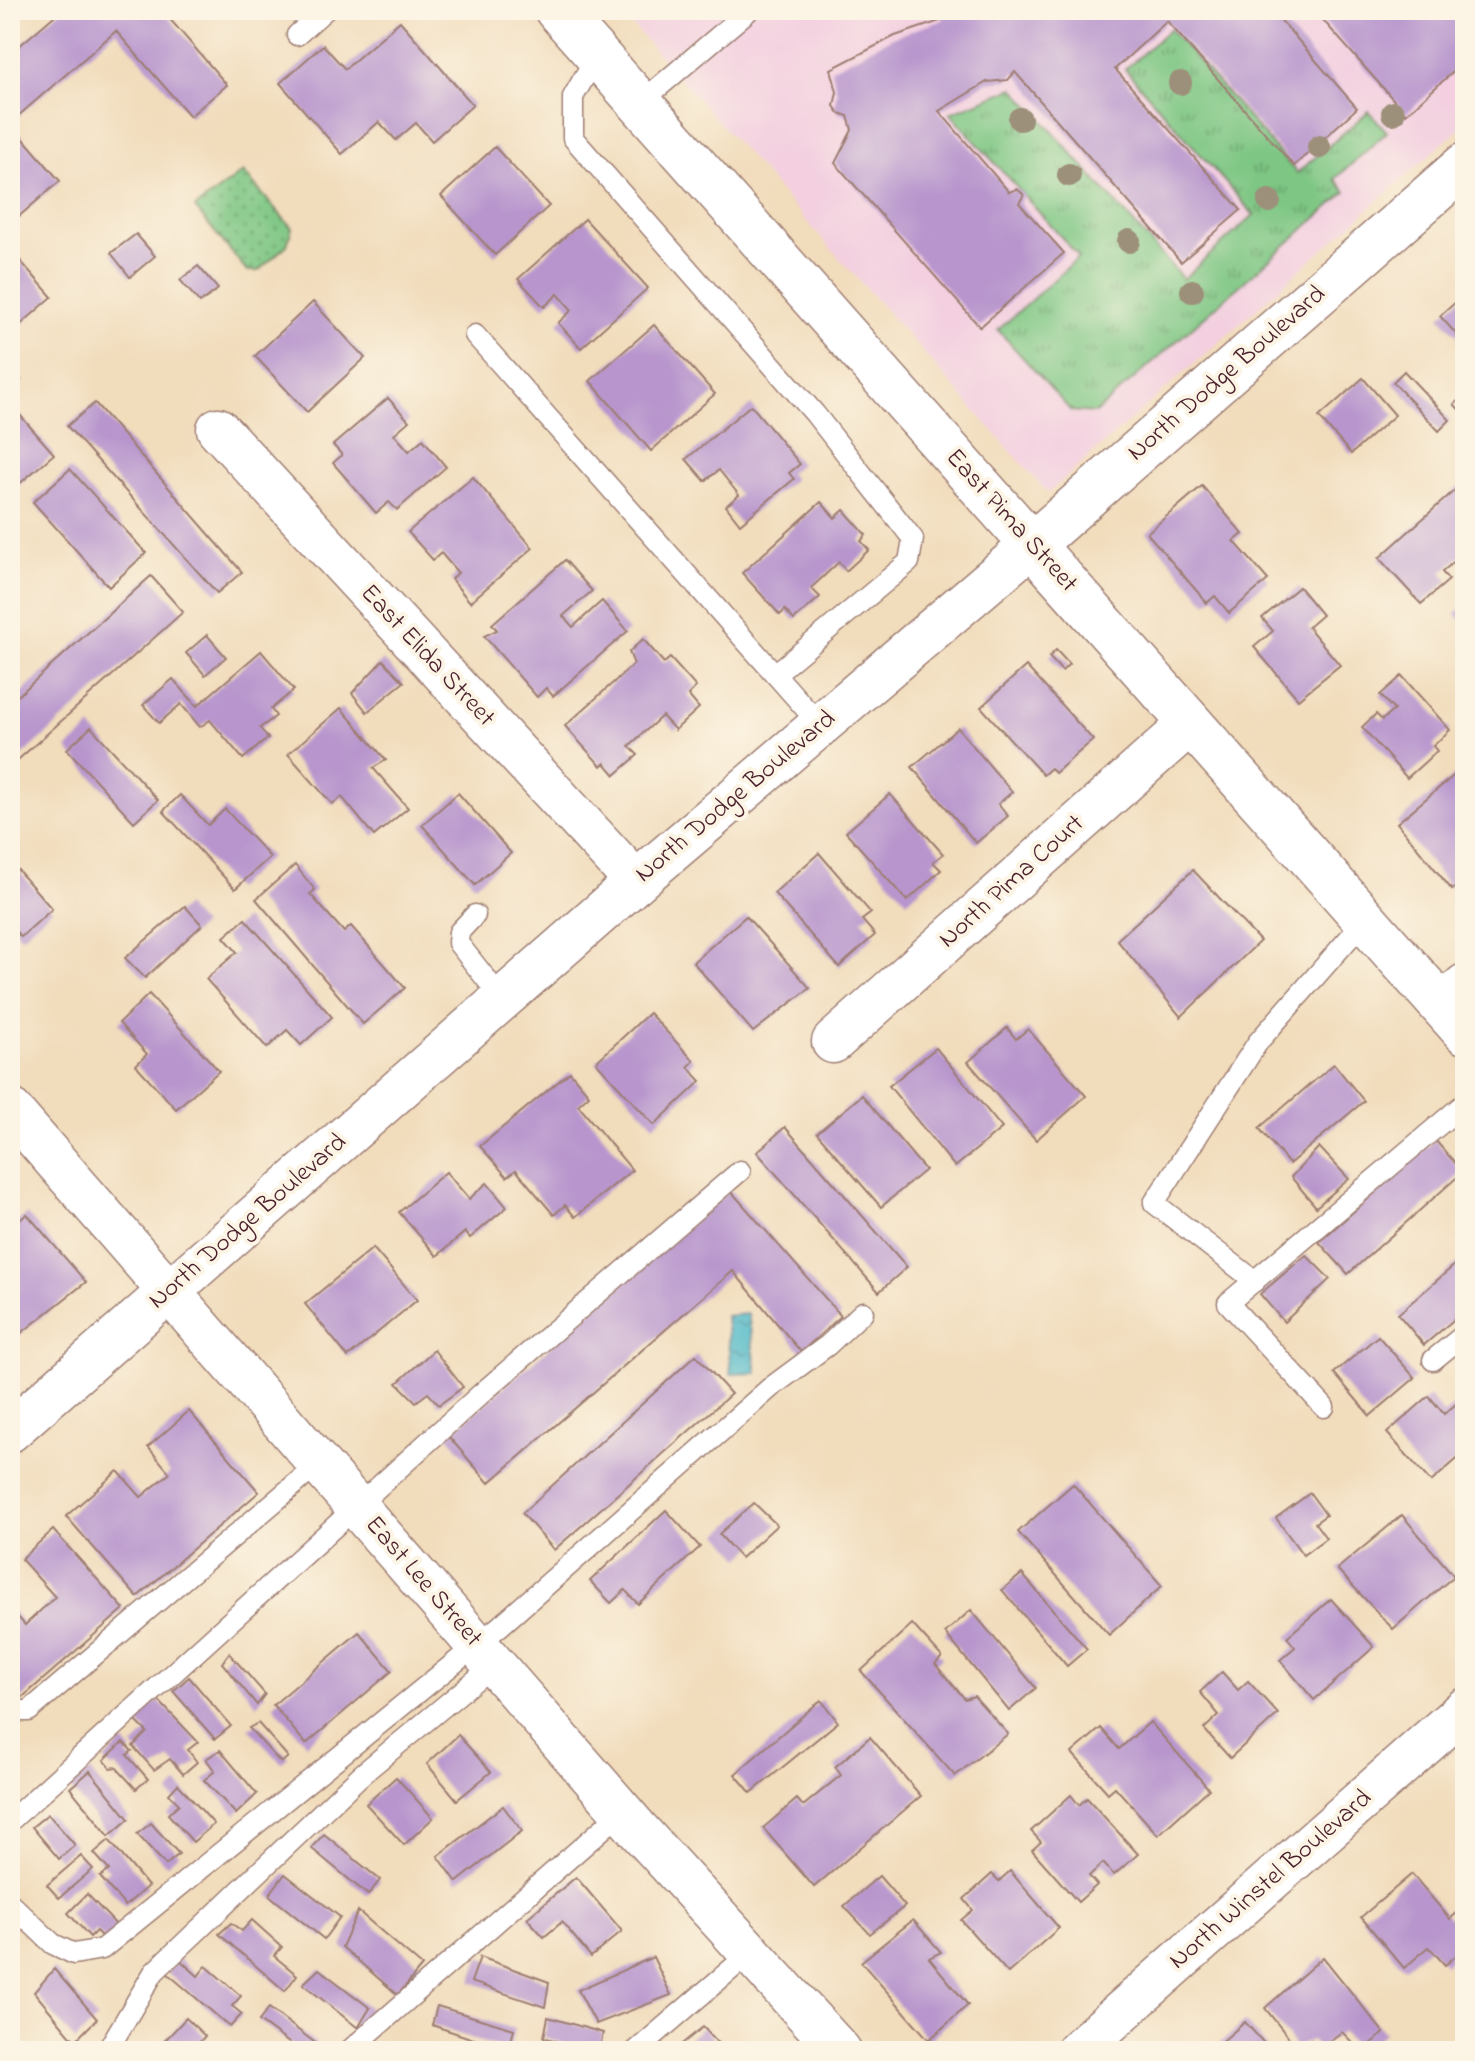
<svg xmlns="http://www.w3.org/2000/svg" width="1475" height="2061" font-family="'Indie Flower',sans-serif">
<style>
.built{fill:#f3cfe0}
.grass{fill:url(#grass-tufts);stroke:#647257;stroke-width:2}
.park{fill:url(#park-dots);stroke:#647257;stroke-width:2}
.water{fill:url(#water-ripples);stroke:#4b6c7a;stroke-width:2}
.building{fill:#b896cd}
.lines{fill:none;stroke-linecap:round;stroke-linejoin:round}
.lane-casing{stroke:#9e7e73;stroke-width:23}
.street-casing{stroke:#9e7e73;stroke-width:45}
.secondary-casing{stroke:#9e7e73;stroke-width:47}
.lane{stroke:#fff;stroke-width:20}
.street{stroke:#fff;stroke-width:42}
.secondary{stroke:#fff;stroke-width:44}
.tree{fill:#9d907a}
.labels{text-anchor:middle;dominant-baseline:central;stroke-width:8;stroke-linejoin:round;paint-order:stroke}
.street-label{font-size:26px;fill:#4a1f2b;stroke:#fcf5e5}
</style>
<defs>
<pattern id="grass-tufts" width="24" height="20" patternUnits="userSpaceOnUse" patternTransform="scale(2)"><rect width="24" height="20" fill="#7dc683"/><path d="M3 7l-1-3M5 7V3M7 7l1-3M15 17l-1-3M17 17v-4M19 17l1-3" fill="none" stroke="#68a06b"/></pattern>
<pattern id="park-dots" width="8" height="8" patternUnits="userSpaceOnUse" patternTransform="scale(2)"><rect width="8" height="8" fill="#7dc683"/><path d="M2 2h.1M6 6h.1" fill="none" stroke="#68a06b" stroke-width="1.8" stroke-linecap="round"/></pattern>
<pattern id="water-ripples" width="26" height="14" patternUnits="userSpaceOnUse" patternTransform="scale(2)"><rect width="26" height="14" fill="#4cb8c8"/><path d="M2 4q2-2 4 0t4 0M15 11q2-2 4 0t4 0" fill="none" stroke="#4195a3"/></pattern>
</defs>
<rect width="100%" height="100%" fill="#fcf5e5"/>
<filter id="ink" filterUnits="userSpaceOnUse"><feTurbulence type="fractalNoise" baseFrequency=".0125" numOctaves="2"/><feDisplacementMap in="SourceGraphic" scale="16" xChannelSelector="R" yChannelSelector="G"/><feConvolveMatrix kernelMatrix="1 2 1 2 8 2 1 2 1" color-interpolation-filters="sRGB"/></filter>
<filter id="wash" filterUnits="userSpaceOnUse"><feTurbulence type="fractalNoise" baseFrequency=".006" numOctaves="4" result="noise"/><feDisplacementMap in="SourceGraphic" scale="32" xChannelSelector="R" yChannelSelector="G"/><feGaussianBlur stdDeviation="1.8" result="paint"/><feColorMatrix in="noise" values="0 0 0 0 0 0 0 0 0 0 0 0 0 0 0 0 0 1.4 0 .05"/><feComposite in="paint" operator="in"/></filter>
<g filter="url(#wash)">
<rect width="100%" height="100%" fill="#f1dcbb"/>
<path class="built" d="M619,10H1465V124L1048,493Z"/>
<path class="grass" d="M1170,29L1297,173L1369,111L1387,132L1335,179L1346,192L1095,413L1071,411L998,330L1079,257L950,113L1014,88L1183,279L1254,215L1125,69Z"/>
<path class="park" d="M243,172L292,228L287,245L258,271H247L195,208Z"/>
<path class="water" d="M748,1314L757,1373L731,1374L726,1316Z"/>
<g id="blocks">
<g class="building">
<path d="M61,10H162L227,85L190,116L116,31L10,123L60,181L17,218L10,210V54Z"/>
<path d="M943,10H1272L1357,108L1294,166L1167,21L1115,69L1241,210L1181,262L1015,72L1008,80L987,82L939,111L1009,192L1017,189L1024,195L1019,203L1064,253L980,327L835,163L852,130L848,116L839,113L834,106L837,92L831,69L895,36L943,20Z"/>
<path d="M1314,10H1465V61L1406,114Z"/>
<path d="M400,21L473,105L432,141L416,123L396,140L379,122L342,154L280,83L323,45L345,69Z"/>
<path d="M495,147L549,206L495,255L441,196Z"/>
<path d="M585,219L648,288L581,348L558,323L572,310L558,294L544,307L518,279Z"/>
<path d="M136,234L155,256L130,277L111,253Z"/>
<path d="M10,249L52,297L10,334Z"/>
<path d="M198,266L218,289L200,303L180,280Z"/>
<path d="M1465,294V344L1440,316Z"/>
<path d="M313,302L365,358L307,412L255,356Z"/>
<path d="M654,325L715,394L651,451L590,381Z"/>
<path d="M10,368L21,380L10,389Z"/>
<path d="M1404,371L1450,420L1439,431L1393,382Z"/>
<path d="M1363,378L1395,415L1351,454L1319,417Z"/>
<path d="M1465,395V416L1454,404Z"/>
<path d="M388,398L409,421L394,434L409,451L423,439L446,467L397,510L389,502L376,513L333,463L342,455L333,445Z"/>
<path d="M95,403L242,572L217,593L67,426Z"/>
<path d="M751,405L800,464L789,473L794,479L740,524L726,506L739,495L719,470L705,481L686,459Z"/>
<path d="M19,414L54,454L10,492V422Z"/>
<path d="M70,469L146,553L109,587L33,502Z"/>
<path d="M473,477L533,548L470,602L451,579L458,573L441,553L433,560L408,532Z"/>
<path d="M1465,481V552L1442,572L1449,580L1421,604L1379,558Z"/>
<path d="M1202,486L1243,534L1234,541L1268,580L1229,613L1215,596L1207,603L1147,533Z"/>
<path d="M821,502L835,518L844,510L866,535L861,541L869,550L846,571L839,562L811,588L820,597L794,620L785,610L780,615L742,573Z"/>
<path d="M565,560L592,591L563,616L573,627L602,601L628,631L553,696L546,688L537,697L484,636L497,630L492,624Z"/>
<path d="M151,576L183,612L10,767V703Z"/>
<path d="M1299,587L1322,615L1308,627L1340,665L1298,699L1254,647L1273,631L1262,618Z"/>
<path d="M1465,605V625L1455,613Z"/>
<path d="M207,635L226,657L205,675L186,653Z"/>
<path d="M643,639L664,663L670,658L696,687L688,695L699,708L675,730L662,716L629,746L638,755L615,775L605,763L601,766L565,726L634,664L629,652Z"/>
<path d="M1056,650L1069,664L1062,671L1049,657Z"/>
<path d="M261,651L294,690L271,709L276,716L260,728L268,738L243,759L210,720L200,727L181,704L159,723L143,705L173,679L197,706Z"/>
<path d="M383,660L404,682L367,712L352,693Z"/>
<path d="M1026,666L1093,740L1055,773L1051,768L1043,775L981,707Z"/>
<path d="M1402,676L1450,730L1433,746L1437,751L1407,778L1362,727L1376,714L1382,720L1394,710L1380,695Z"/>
<path d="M341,708L386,760L373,768L408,808L374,836L342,797L332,804L288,754Z"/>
<path d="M91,727L158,800L134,822L67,749Z"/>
<path d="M958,728L1012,792L998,804L1008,816L976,843L912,767Z"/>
<path d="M1458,772L1465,780V880L1452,890L1397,823Z"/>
<path d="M458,793L511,853L475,885L422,825Z"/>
<path d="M890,794L943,854L933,862L941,870L907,901L846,832Z"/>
<path d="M180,795L208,825L225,809L270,857L235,889L163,811Z"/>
<path d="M819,853L871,913L862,920L875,935L839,967L774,893Z"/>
<path d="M10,861L52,909L21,937L10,925Z"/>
<path d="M295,865L315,890L310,894L344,932L351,926L405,988L363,1024L256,899Z"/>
<path d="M1193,870L1260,941L1181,1017L1117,940Z"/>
<path d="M185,906L202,925L145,978L125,958Z"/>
<path d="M746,916L810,988L753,1032L693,962Z"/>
<path d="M245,919L332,1017L301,1045L287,1030L267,1048L206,979L237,952L224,937Z"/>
<path d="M149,994L219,1071L176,1109L136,1065L147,1054L119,1023Z"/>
<path d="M649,1013L694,1061L688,1067L701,1081L654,1125L596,1062Z"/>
<path d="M1007,1028L1016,1039L1028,1029L1086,1096L1036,1140L968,1062Z"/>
<path d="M936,1048L1002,1128L955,1167L889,1086Z"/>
<path d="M1334,1064L1364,1101L1289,1164L1259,1128Z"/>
<path d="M570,1072L589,1095L578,1105L632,1170L575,1217L565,1205L554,1215L516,1170L507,1177L480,1146Z"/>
<path d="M862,1095L925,1170L881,1207L817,1133Z"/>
<path d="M785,1127L907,1267L879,1292L757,1152Z"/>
<path d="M1435,1140L1463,1172L1348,1274L1319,1242Z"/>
<path d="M1319,1147L1349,1179L1316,1207L1291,1177Z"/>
<path d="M446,1172L469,1199L487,1183L507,1207L470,1238L465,1232L437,1256L399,1212Z"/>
<path d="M730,1190L841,1316L801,1352L733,1271L489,1483L448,1436Z"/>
<path d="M27,1214L86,1282L10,1342V1228Z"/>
<path d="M373,1248L417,1300L348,1357L305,1304Z"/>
<path d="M1306,1255L1330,1279L1284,1322L1260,1294Z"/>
<path d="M1465,1256V1310L1424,1345L1398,1314Z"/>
<path d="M1378,1336L1415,1378L1370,1416L1334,1373Z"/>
<path d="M434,1350L463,1387L439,1405L428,1393L416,1402L397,1383Z"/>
<path d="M696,1355L731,1394L554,1550L522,1513Z"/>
<path d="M1429,1396L1444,1414L1463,1398L1465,1400V1452L1431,1482L1387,1433Z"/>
<path d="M189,1411L259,1492L137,1597L66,1516L118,1471L141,1497L170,1473L148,1447Z"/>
<path d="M1073,1484L1162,1586L1109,1635L1018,1532Z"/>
<path d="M1310,1493L1326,1515L1315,1523L1326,1538L1303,1555L1276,1518Z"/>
<path d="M754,1503L777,1525L741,1558L719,1534Z"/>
<path d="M666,1510L700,1547L638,1604L625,1590L611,1603L590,1581Z"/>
<path d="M1402,1515L1454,1576L1393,1629L1337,1569Z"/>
<path d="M53,1530L124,1609L17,1702L10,1694V1608L25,1625L55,1597L21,1559Z"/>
<path d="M1022,1574L1087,1649L1067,1666L1002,1590Z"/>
<path d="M1331,1599L1374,1647L1314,1700L1280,1660L1295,1647L1287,1637Z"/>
<path d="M971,1610L1036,1688L1009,1711L945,1633Z"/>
<path d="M912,1624L942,1657L935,1664L965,1699L974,1696L1008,1734L955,1776L861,1671Z"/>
<path d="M359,1632L392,1671L306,1744L273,1705Z"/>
<path d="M229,1653L265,1694L257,1705L222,1663Z"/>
<path d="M1222,1672L1238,1690L1248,1681L1278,1714L1230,1758L1204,1729L1219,1715L1200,1692Z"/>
<path d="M189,1677L231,1726L215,1739L173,1691Z"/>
<path d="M821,1700L838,1722L751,1793L735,1774Z"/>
<path d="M159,1701L198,1742L188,1750L197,1762L183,1774L170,1759L154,1770L133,1746L147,1732L134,1719Z"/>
<path d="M1150,1722L1209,1789L1158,1835L1115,1787L1108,1793L1072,1753L1101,1728L1119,1749Z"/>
<path d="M258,1723L288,1757L281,1763L249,1728Z"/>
<path d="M458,1735L491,1772L457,1800L427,1764Z"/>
<path d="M870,1737L921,1796L814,1887L763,1828L797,1799L803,1806L841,1775L835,1767Z"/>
<path d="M123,1742L132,1751L127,1755L148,1779L136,1789L116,1767L111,1768L104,1760Z"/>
<path d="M220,1750L257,1794L236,1814L204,1780L215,1771L206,1759Z"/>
<path d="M90,1771L129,1819L109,1836L70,1788Z"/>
<path d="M396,1777L433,1818L404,1845L366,1804Z"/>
<path d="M178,1784L214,1824L193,1842L168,1814L179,1804L169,1794Z"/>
<path d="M1071,1795L1079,1805L1087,1798L1138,1854L1114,1875L1103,1863L1089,1876L1097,1885L1078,1902L1032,1850L1041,1842L1031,1831Z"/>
<path d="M503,1806L522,1831L457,1882L438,1856Z"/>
<path d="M48,1814L75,1845L59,1859L32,1827Z"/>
<path d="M151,1823L179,1854L166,1865L137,1834Z"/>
<path d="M324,1834L380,1880L368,1895L311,1848Z"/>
<path d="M109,1840L148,1886L125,1906L100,1877L109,1870L94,1853Z"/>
<path d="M81,1856L93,1869L59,1898L47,1885Z"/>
<path d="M1010,1871L1059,1928L1008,1973L961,1920L973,1910L964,1899L992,1874L999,1881Z"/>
<path d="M285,1874L340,1917L324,1939L269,1895Z"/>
<path d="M1412,1874L1450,1919L1459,1911L1465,1918V1948L1445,1965L1429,1947L1404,1968L1361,1917Z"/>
<path d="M879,1876L905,1906L870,1934L844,1906Z"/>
<path d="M576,1877L622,1931L591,1957L562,1922L544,1937L527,1918Z"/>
<path d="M87,1894L120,1929L107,1942L96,1931L90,1937L68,1913Z"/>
<path d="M358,1911L422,1966L398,1995L342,1947Z"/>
<path d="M252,1920L282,1947L274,1956L297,1975L285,1991L219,1934L231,1923L242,1931Z"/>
<path d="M913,1920L941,1952L929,1958L968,2005L929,2040L861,1962Z"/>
<path d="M480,1957L549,1982L545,2007L471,1982Z"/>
<path d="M653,1957L671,1995L596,2024L578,1990Z"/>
<path d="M1323,1957L1384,2033L1361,2051L1342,2032L1318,2049L1311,2040L1296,2047L1265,2008Z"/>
<path d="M179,1959L198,1976L206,1966L241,1996L232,2006L242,2014L230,2027L167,1973Z"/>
<path d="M54,1969L97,2019L75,2041L34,1992Z"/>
<path d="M319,1969L370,2008L358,2028L303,1984Z"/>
<path d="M437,2006L514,2029L509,2051L432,2025Z"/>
<path d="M269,2008L318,2045L313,2051H300L259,2021Z"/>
<path d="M548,2017L603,2033L599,2051H585L544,2037Z"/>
<path d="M186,2018L205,2036L192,2051H155Z"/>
<path d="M1245,2022L1271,2051H1211Z"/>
<path d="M703,2027L725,2051H673Z"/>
<path d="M374,2042L397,2051H371Z"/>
</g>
</g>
</g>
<g filter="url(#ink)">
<use href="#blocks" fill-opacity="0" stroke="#9e7e73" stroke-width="2"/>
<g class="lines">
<g class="lane-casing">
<g id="lane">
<path d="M297,35L325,10"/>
<path d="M597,55L573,97V138L815,414L913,539L909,562L775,674"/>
<path d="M640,103L747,12"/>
<path d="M475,335L820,725"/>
<path d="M475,915L459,932L458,943L502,999"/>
<path d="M1255,1281L1154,1203L1258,1042L1366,919"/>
<path d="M1433,1360L1465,1334"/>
<path d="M1324,1407L1228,1303L1465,1103"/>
<path d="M10,1711H29L320,1463"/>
<path d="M10,1821L483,1392L740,1171"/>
<path d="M10,1903L53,1944L74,1954L102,1949L500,1626L770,1388L828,1345L863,1312"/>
<path d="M107,2051L154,1972L361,1775L495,1664"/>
<path d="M349,2051L623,1811"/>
<path d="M636,2051L750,1953"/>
</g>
</g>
<g class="street-casing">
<g id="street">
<path d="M218,429L636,882"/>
<path d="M1442,1005L1465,985"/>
<path d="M833,1042L1191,723"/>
<path d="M10,1109L639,1831L840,2051"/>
<path d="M10,1431L636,882L1033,544"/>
<path d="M1077,2051L1465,1709"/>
</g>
</g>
<g class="secondary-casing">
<g id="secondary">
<path d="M557,10L1465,1032"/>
<path d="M1033,544L1465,165"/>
</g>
</g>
<use href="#lane" class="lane"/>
<use href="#street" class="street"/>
<use href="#secondary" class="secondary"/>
</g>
<g class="tree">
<circle cx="1180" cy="83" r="12"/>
<circle cx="1393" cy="113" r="12"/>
<circle cx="1020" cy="119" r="12"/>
<circle cx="1319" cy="147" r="12"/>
<circle cx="1069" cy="175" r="12"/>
<circle cx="1269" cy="201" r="12"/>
<circle cx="1129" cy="241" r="12"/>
<circle cx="1192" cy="291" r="12"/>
</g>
</g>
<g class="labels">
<g class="street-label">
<text transform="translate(1227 374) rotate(-41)">North Dodge Boulevard</text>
<text transform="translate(1011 521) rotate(48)">East Pima Street</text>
<text transform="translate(427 656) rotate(47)">East Elida Street</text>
<text transform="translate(736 797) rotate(-40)">North Dodge Boulevard</text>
<text transform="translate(1012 882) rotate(-42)">North Pima Court</text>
<text transform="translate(248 1222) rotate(-41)">North Dodge Boulevard</text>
<text transform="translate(423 1582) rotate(49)">East Lee Street</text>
<text transform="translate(1271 1880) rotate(-41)">North Winstel Boulevard</text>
</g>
</g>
<rect width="1475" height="2061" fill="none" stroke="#fcf5e5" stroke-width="40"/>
</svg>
